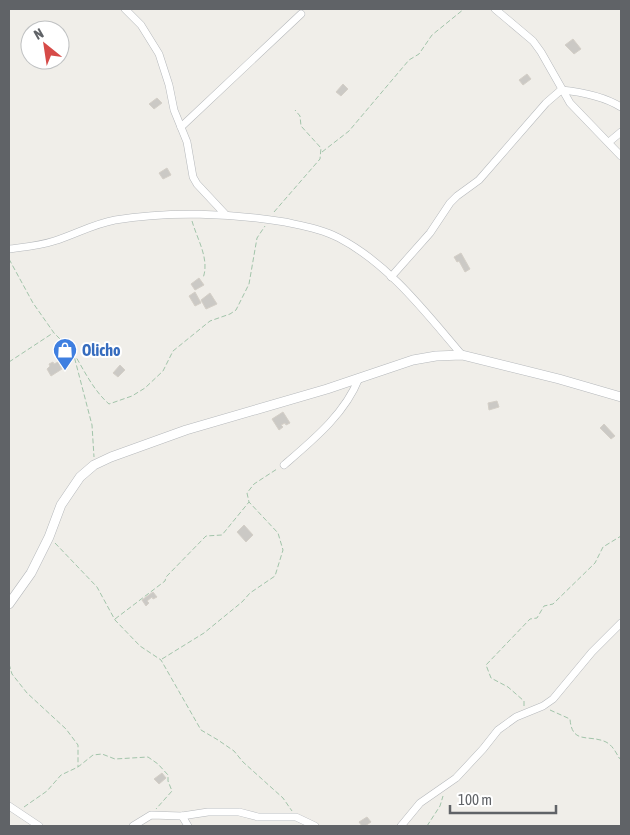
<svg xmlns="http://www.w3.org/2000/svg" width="630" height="835" font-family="'Asap Condensed',sans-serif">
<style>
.building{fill:#cbc9c5;stroke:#d4cfc7}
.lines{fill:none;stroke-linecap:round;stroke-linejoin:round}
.minor-casing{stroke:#b5b8bb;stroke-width:8}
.tertiary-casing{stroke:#b5b8bb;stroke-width:10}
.path{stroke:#a2c4aa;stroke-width:1;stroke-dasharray:5 2.5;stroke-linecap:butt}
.minor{stroke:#fff;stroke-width:7}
.tertiary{stroke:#fff;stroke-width:9}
.labels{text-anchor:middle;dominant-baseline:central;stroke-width:4;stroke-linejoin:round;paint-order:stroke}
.shop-label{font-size:16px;font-weight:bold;fill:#366cbe;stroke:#fff;text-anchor:start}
</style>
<rect width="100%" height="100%" fill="#f0eee9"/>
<g class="building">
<path d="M573,39L581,49L574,54L565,45Z"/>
<path d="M527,74L531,79L523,85L519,80Z"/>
<path d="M343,84L348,89L341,96L336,92Z"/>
<path d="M157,98L162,103L154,109L149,104Z"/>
<path d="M167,168L171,175L163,179L159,173Z"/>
<path d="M461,253L470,269L465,272L459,261L457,262L454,257Z"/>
<path d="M199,278L204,285L195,290L191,284Z"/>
<path d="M195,292L201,303L195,306L189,296Z"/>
<path d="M210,293L217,304L206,309L201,300Z"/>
<path d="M53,362L54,364L58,362L62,369L51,376L47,369L50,366L49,364Z"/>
<path d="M120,365L125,370L118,377L113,373Z"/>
<path d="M497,401L499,407L489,410L488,403Z"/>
<path d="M283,412L290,423L286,425L285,423L281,425L283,427L279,430L272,419Z"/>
<path d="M604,424L615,436L611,439L600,428Z"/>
<path d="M244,525L253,535L246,542L237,532Z"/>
<path d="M153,592L157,597L153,599L152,597L147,601L149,603L146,606L142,600Z"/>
<path d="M162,773L166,778L159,784L154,779Z"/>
<path d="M367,817L371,822L365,826H362L359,822Z"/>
</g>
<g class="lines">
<g class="minor-casing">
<g id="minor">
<path d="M125,9L141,25L159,54L169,85L174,110L187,142L193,177L197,184L225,214"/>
<path d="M495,9L533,41L541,52L570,103L621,156"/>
<path d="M181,127L301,14"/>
<path d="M609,142L621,132"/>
<path d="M9,249C24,247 39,246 54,241C74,235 93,224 115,220C169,211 231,213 285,222C303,226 322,229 339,238C389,264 426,313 462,355"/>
<path d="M391,277L430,233L450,203L457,196L479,180L546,103L561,90C582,92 603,96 621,107"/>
<path d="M284,465C313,440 345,414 359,378"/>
<path d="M9,806L39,826"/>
<path d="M182,816L188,826"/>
<path d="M133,826L151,815L182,816L208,812H239L258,817H296L315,826"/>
<path d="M401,826L420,803L456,778L483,749L498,730L516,717L543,706L553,699L592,652L621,623"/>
</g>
</g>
<g class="tertiary-casing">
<path id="tertiary" d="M9,604L31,573L49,537L61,505L80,477L94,465L111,457L186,430L327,389L413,360L436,356L462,355L559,379L621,397"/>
</g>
<g class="path">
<path d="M322,152L349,131L409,60L419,54L432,35L464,9"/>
<path d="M274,212L320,159L321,148L301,126L300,116L295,110"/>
<path d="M192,221C197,239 210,259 203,278"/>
<path d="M9,259L33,303L54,333L73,352L92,425L94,457"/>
<path d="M73,352C84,370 93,390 109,404L132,396L145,388L163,371L173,351L210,321L230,314L236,310L249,284L257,238L265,226"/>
<path d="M9,362L53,333"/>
<path d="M55,543L97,587L115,620L140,646L161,660L201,730L218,740L234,751L243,762L283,798L292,811"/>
<path d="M115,619L165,581L166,577L206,536L222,535L249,502"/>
<path d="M162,659L204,633L242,602L250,593L275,576L283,550L278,533L249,502L247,493L254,484L277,469"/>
<path d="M9,664L12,674L27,693L66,729L78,745V767"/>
<path d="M524,706V701L508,687L491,678L486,665L530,619L537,618L544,606L553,604L595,563L603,547L621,536"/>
<path d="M550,710L570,719C572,745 589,734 606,742C612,745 616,752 619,758L621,759"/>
<path d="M24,807L47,791L61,775L78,767L93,755L102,754L115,759L148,757L158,764L168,775V781L172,791L156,809"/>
<path d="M427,826L440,806L443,796"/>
</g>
<use href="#minor" class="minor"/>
<use href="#tertiary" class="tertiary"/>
</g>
<defs>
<g id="shop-pin" transform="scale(1.25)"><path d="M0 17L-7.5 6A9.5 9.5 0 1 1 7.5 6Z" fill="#3f7fe0" stroke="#fff"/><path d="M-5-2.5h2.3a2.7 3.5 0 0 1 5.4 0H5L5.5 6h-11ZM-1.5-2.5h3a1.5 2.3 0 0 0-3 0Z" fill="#fff"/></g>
</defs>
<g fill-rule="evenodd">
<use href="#shop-pin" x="65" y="350"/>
</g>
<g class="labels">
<g class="shop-label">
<text x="82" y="350">Olicho</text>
</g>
</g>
<rect width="630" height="835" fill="none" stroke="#606367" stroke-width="20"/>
<g transform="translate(45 45) rotate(330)"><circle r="24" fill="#ffffff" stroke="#bfc1c2"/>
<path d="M0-4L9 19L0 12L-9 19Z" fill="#d64b48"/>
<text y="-8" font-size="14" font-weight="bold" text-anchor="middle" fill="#606367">N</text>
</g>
<path d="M450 805v8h106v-8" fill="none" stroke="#606367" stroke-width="2.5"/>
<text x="458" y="805" font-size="15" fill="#606367" stroke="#ffffff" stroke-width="4" paint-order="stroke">100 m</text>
</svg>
